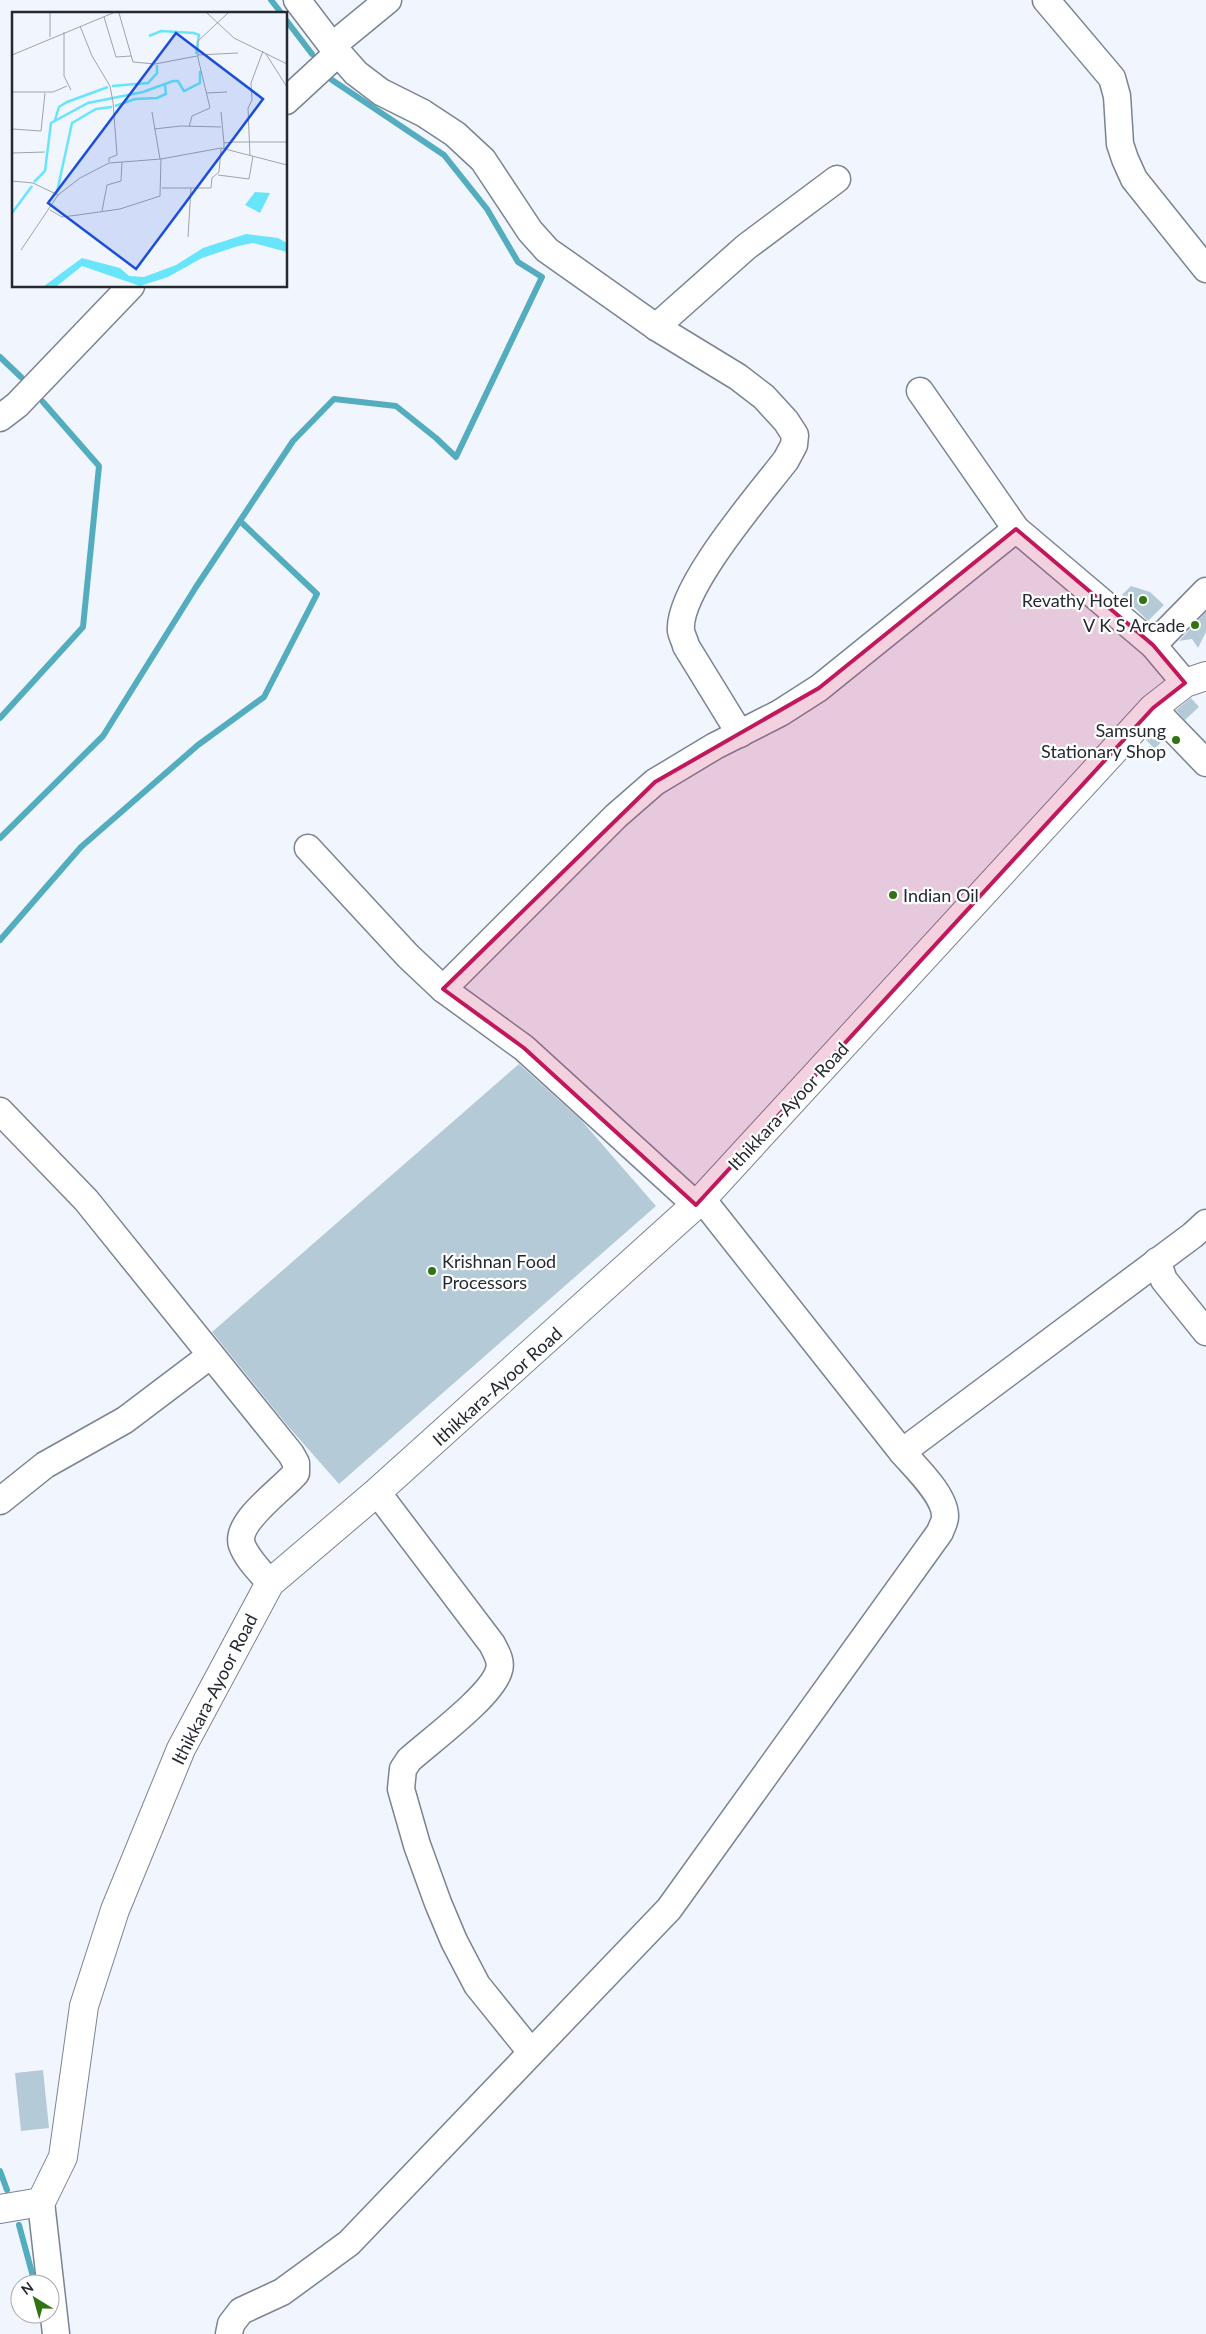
<svg xmlns="http://www.w3.org/2000/svg" width="1206" height="2334" font-family="Lato,sans-serif">
<style>
.lines{fill:none;stroke-linecap:round;stroke-linejoin:round}
.stream{stroke:#54adbe;stroke-width:6}
.building{fill:#b5cad7}
.minor-casing{stroke:#798495;stroke-width:29}
.major-casing{stroke:#798495;stroke-width:30}
.minor{stroke:#fff;stroke-width:26}
.major{stroke:#fff;stroke-width:28}
.marked{fill:#c2185b;fill-opacity:0.2;stroke:#c2185b;stroke-width:4;stroke-linejoin:round}
.poi-dot{fill:#2f7312;stroke:#fff;stroke-width:2}
.labels{text-anchor:middle;dominant-baseline:central;stroke-width:4.5;stroke-linejoin:round;paint-order:stroke}
.poi-label{font-size:18px;fill:#242930;stroke:#fff;text-anchor:end}
.street-label{font-size:18px;fill:#242930;stroke:#fff}
.inset-river{fill:none;stroke:#68e5fb;stroke-width:2.5}
.inset-road{fill:none;stroke:#9fa4ac;stroke-width:1}
.view{fill:#1d4ed8;fill-opacity:0.15;stroke:#1d4ed8;stroke-width:2.5}
.inset-edge{fill:none;stroke:#242930;stroke-width:2.5}
</style>
<rect width="100%" height="100%" fill="#f1f6fe"/>
<g class="lines">
<g class="stream">
<path d="M271,0L282,14"/>
<path d="M286,20L312,54"/>
<path d="M0,357L21,377"/>
<path d="M0,718L83,627L99,466L43,402"/>
<path d="M0,838L103,736L196,587L293,441L334,399L396,406L436,438L456,457L542,277L518,262L487,209L444,155L332,80"/>
<path d="M0,940L81,847L198,745L264,697L317,594L240,521"/>
<path d="M0,2171L7,2190"/>
<path d="M19,2225L35,2284"/>
</g>
</g>
<g class="building">
<path d="M1131,586L1150,592L1164,605L1148,621L1122,595Z"/>
<path d="M1206,612V632L1198,648L1192,639L1179,641Z"/>
<path d="M1191,698L1199,707L1185,720L1176,710Z"/>
<path d="M1154,731L1163,740L1155,749L1146,740Z"/>
<path d="M519,1064L581,1120L656,1206L339,1484L287,1425L212,1332Z"/>
<path d="M43,2070L49,2128L21,2131L15,2073Z"/>
</g>
<g class="lines">
<g class="minor-casing">
<g id="minor">
<path d="M297,0L332,46L356,73L381,92L423,113L455,134L483,160L530,231L547,250L656,327L738,377L764,397L786,421L795,435L794,445L786,460C760,494 677,589 681,631C682,636 685,641 686,646L740,734"/>
<path d="M1046,0L1112,78L1117,96L1120,144L1125,159L1134,179L1206,269"/>
<path d="M332,46L388,0"/>
<path d="M286,101L338,53"/>
<path d="M656,327L746,247L837,179"/>
<path d="M920,391L1016,529L1153,645"/>
<path d="M0,418L17,405L131,286"/>
<path d="M1185,683L1153,645L1206,591"/>
<path d="M1153,708L1206,763"/>
<path d="M308,848L408,956L443,989L524,1048L696,1205"/>
<path d="M443,989L616,816L655,782L715,746L780,713L819,688L1016,529"/>
<path d="M0,1111L86,1200L291,1454L296,1463V1473C283,1489 234,1522 242,1545C247,1559 261,1572 270,1583"/>
<path d="M1157,1261L1164,1280L1206,1332"/>
<path d="M902,1452L1193,1235L1206,1223"/>
<path d="M377,1492L492,1644C496,1652 502,1661 499,1670C493,1695 430,1741 409,1760L403,1769L401,1789L417,1845L438,1903L454,1941L477,1985L531,2052"/>
<path d="M0,1501L45,1465L125,1420L211,1355"/>
<path d="M41,2202L56,2334"/>
<path d="M229,2334L231,2324L241,2311L282,2292L349,2243L669,1909L940,1532C941,1528 945,1522 945,1517C946,1496 915,1467 902,1452L702,1199"/>
</g>
</g>
<g class="major-casing">
<path id="major" d="M0,2209L41,2202L63,2157L84,2006L115,1910L181,1749L270,1583L377,1492L702,1199L1153,708L1185,683L1206,676"/>
</g>
<use href="#minor" class="minor"/>
<use href="#major" class="major"/>
</g>
<path class="marked" d="M1016,529L1153,645L1185,683L1153,708L696,1205L524,1048L443,989L655,782L819,688Z"/>
<g class="poi-dot">
<circle cx="1143" cy="600" r="5"/>
<circle cx="1195" cy="625" r="5"/>
<circle cx="1176" cy="740" r="5"/>
<circle cx="893" cy="895" r="5"/>
<circle cx="432" cy="1271" r="5"/>
</g>
<g class="labels">
<g class="poi-label">
<text x="1133" y="600">Revathy Hotel</text>
<text x="1185" y="625">V K S Arcade</text>
<text x="1166" y="730">Samsung<tspan x="1166" dy="21">Stationary Shop</tspan></text>
<text x="903" y="895" text-anchor="start">Indian Oil</text>
<text x="442" y="1261" text-anchor="start">Krishnan Food<tspan x="442" dy="21">Processors</tspan></text>
</g>
<g class="street-label">
<text transform="translate(788 1106) rotate(-47)">Ithikkara-Ayoor Road</text>
<text transform="translate(497 1386) rotate(-42)">Ithikkara-Ayoor Road</text>
<text transform="translate(214 1689) rotate(-63)">Ithikkara-Ayoor Road</text>
</g>
</g>
<g transform="translate(12 12)">
<rect width="275" height="275" fill="#f1f6fe"/>
<path d="M243,180L258,181L248,201L233,193ZM234,222L266,226L275,231V240L241,231L226,234L190,246L156,265L128,274L70,254L45,274H32L70,246L108,256L117,264L132,265L164,253L191,236Z" fill="#68e5fb"/>
<path class="inset-river" d="M137,24L149,19L182,21L187,23L184,42M100,74L136,71L145,61V53M103,94L123,87L145,86L154,82L153,73M43,108L47,95L55,90L96,75M22,170L33,159L39,111L76,91L131,80L161,69H166L172,79L188,71V59M45,180L60,111L84,97L100,95M0,201L20,174"/>
<path class="inset-road" d="M38,1V25M107,1L121,50L143,52L185,44M195,1L222,26L275,52M92,5L104,45L119,44M68,14L80,44L98,74L101,90L105,143L97,146V150M52,20V64L59,78M254,42L275,75M0,43L101,1M185,43L226,41M0,80H41L55,74M194,81L215,80M140,100L148,147M209,100L212,131M177,115L180,104L198,96L186,46V29L216,1M0,117L29,119L33,81M142,117L169,114L209,115M212,136V131L221,130H275M0,141L33,140M238,144L236,96L240,88L239,71L251,39M206,163L237,167L241,144M0,169L21,171L46,183L68,166L97,151L149,147L209,136L275,153M150,176H199L200,166L207,160L209,137M38,198L50,205L66,203L108,197L148,184L149,147M90,199L95,173L109,169L110,150M176,225L179,176M9,238L46,183"/>
<path class="view" d="M164,21L251,87L124,257L36,191Z"/>
<rect width="275" height="275" class="inset-edge"/>
</g>
<g transform="translate(35 2299) rotate(323)"><circle r="24" fill="#ffffff" stroke="#a7a9ac"/>
<path d="M0-4L9 19L0 12L-9 19Z" fill="#2f7312"/>
<text y="-8" font-size="14" font-weight="bold" text-anchor="middle" fill="#242930">N</text>
</g>
</svg>
